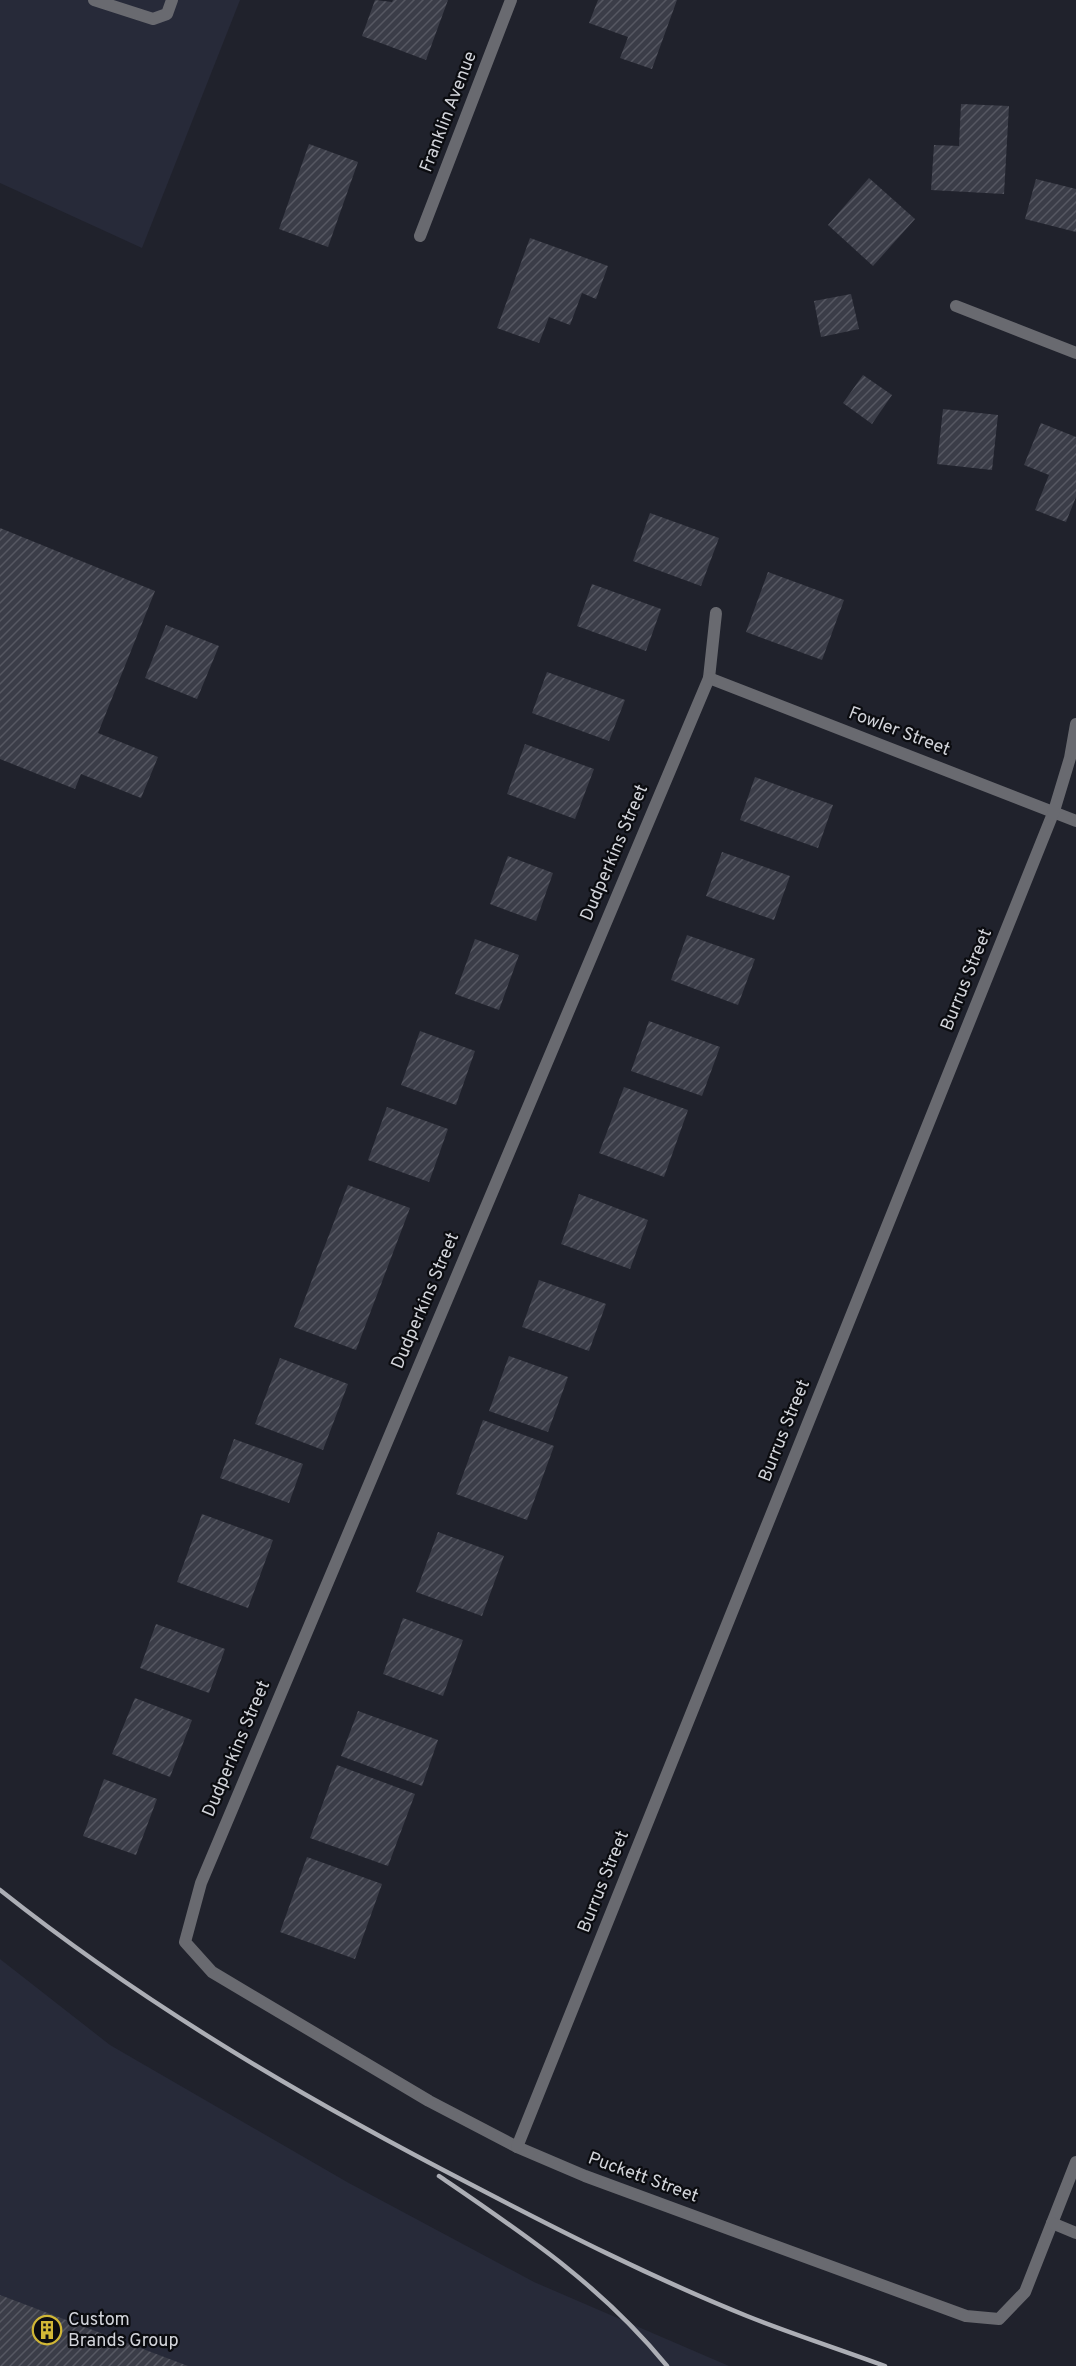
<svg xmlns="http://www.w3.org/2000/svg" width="1076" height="2366" font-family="Overpass,sans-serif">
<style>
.built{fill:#272a39}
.building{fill:url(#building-hatch)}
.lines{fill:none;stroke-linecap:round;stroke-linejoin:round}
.lane{stroke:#696a70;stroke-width:12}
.street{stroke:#696a70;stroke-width:12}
.rail{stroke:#acaeb5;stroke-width:4.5}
.labels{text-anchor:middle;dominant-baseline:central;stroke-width:4.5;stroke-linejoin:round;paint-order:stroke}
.street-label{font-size:18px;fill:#d2d4da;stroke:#0b0c10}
.poi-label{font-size:18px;fill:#d2d4da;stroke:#0b0c10;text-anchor:start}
</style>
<defs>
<pattern id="building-hatch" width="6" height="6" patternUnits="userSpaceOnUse" patternTransform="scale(1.5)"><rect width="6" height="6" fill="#3b3d48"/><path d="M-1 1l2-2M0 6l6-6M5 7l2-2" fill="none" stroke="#565862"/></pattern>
</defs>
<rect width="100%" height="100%" fill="#20222c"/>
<g class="built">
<path d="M0,0H240L142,248L0,183Z"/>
<path d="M0,1959L110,2045L347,2182L534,2282L729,2366H0Z"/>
</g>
<g class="building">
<path d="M375,0L392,2L393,0H448L426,60L362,36Z"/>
<path d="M598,0H677L652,69L620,58L628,37L589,23Z"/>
<path d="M961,104L1009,106L1004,194L931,190L934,145L959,146Z"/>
<path d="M309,144L358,162L328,247L279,229Z"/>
<path d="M869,178L915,219L873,266L828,225Z"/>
<path d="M1036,179L1076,189V232L1025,219Z"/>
<path d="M530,238L608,266L596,299L582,293L570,325L549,317L539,343L497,328Z"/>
<path d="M851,294L859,329L821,337L814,301Z"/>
<path d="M863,375L892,395L872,424L843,403Z"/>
<path d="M943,409L998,415L992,470L937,464Z"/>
<path d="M1041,423L1076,437V497L1066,522L1035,510L1049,475L1024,465Z"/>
<path d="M650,513L719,538L701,586L633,561Z"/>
<path d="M0,528L155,591L98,733L158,757L141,798L81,774L75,789L0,759Z"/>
<path d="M768,572L844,600L822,660L746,632Z"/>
<path d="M592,584L661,609L646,651L577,626Z"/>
<path d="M166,625L219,646L197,699L145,678Z"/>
<path d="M547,672L625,700L609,741L532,713Z"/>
<path d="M525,744L594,769L575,819L507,794Z"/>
<path d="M755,777L833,805L818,848L740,820Z"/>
<path d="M722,852L790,876L774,920L706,896Z"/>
<path d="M508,856L553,873L536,921L490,904Z"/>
<path d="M687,935L755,959L738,1005L671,980Z"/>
<path d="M475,939L519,955L499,1010L455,994Z"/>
<path d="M649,1021L720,1047L702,1096L631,1071Z"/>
<path d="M420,1031L475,1051L456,1105L401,1085Z"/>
<path d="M624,1087L688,1110L664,1177L599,1153Z"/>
<path d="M387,1107L448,1129L429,1182L368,1160Z"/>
<path d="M348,1185L410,1208L356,1350L294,1327Z"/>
<path d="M579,1194L648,1220L630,1269L561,1244Z"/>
<path d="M539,1280L606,1304L589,1351L522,1327Z"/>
<path d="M509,1356L568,1377L548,1432L489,1411Z"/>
<path d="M280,1358L348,1384L323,1450L255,1424Z"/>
<path d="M483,1420L554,1446L527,1520L456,1494Z"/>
<path d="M234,1439L303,1464L289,1503L220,1478Z"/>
<path d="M202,1514L273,1540L248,1608L177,1582Z"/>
<path d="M438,1532L504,1556L482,1616L416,1592Z"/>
<path d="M403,1618L463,1640L443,1696L383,1674Z"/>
<path d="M156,1624L225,1649L209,1693L140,1668Z"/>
<path d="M135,1698L192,1720L170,1777L112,1754Z"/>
<path d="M358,1711L438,1740L422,1786L341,1756Z"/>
<path d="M337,1765L415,1794L388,1866L310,1838Z"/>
<path d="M104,1779L157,1799L136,1855L83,1836Z"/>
<path d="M307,1857L382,1884L355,1959L280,1932Z"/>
<path d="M0,2295L188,2366H0Z"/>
</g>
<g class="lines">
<g class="lane">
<path d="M94,0L153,19L167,14L172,0"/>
<path d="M709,678L716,613"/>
</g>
<g class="street">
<path d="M420,236L511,0"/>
<path d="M956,306L1076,353"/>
<path d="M1076,821L709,678L201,1883L185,1942L212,1972L429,2101L517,2147L585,2176L966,2316L999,2319L1025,2292L1076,2162"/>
<path d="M517,2147L1054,811L1070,758L1076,724"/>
<path d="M1052,2223L1076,2233"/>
</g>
<g class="rail">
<path d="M0,1890C146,2006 307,2100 472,2185C562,2232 653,2278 747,2316C792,2334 839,2349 885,2366"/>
<path d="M439,2176C524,2234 601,2285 667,2366"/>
</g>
</g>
<defs>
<g id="building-ring" transform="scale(1.5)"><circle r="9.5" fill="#0b0c10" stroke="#d1b736" stroke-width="1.5"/><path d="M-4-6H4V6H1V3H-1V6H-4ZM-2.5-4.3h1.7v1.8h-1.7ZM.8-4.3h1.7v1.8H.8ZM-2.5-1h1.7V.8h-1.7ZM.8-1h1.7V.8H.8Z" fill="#d1b736"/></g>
</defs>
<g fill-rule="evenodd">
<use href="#building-ring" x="47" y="2330"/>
</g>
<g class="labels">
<g class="street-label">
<text transform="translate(449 112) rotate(-69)">Franklin Avenue</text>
<text transform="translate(899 732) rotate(21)">Fowler Street</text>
<text transform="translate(615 853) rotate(-67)">Dudperkins Street</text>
<text transform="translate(967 980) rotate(-68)">Burrus Street</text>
<text transform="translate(426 1301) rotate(-67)">Dudperkins Street</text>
<text transform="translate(785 1431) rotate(-68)">Burrus Street</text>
<text transform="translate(237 1749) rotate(-67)">Dudperkins Street</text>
<text transform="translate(604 1882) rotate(-68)">Burrus Street</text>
<text transform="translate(643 2178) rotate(20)">Puckett Street</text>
</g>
<g class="poi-label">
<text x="68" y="2320">Custom<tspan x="68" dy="21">Brands Group</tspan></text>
</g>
</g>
</svg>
